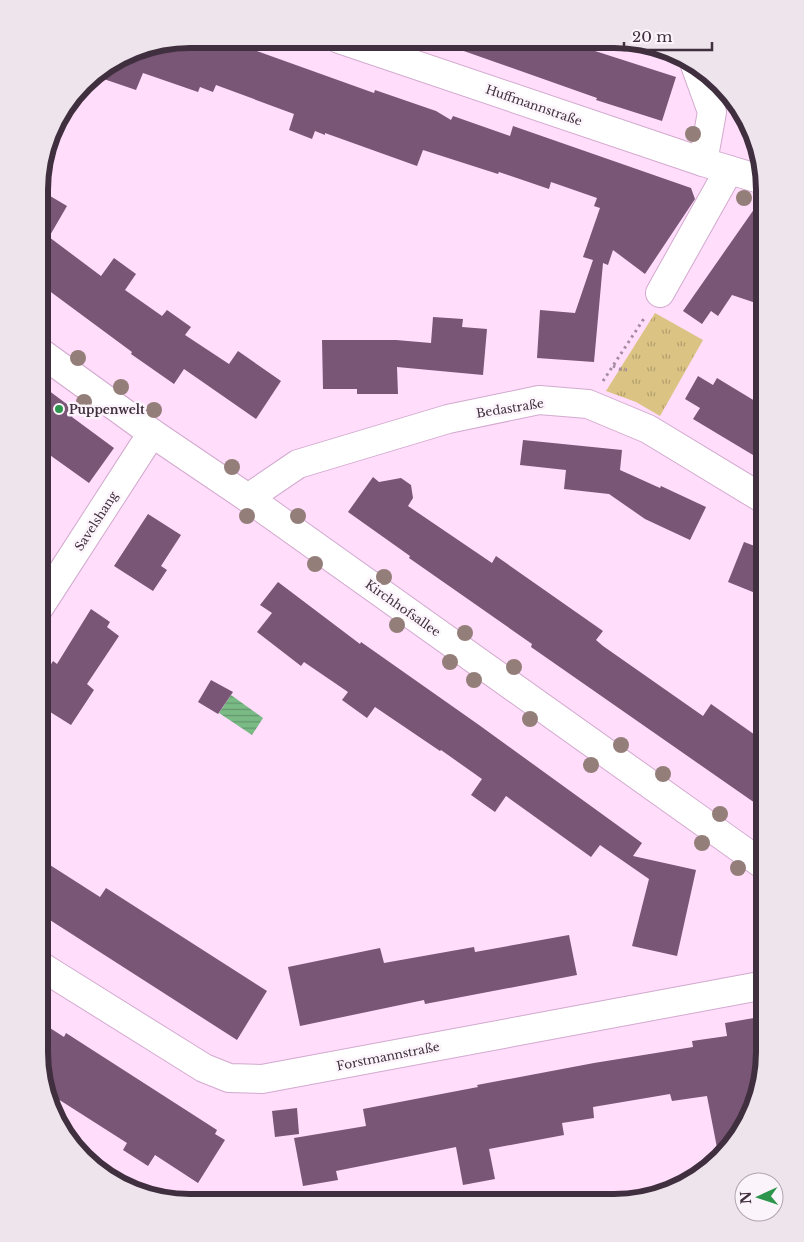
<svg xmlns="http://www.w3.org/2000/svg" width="804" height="1242" font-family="'Libre Baskerville',serif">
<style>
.grass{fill:url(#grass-tufts)}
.water{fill:url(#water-rules)}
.building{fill:#795576}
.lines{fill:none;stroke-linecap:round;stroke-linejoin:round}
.street-casing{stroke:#d2aace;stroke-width:30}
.path{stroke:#a68ca3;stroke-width:3;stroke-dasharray:2.5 4;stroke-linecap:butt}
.street{stroke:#fff;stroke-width:28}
.tree{fill:#947e79}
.poi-dot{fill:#2d954c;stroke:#fcf4fb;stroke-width:2}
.labels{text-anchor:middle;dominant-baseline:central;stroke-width:5;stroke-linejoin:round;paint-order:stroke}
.street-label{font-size:12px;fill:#402f3e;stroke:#fcf4fb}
.poi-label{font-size:12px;font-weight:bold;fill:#402f3e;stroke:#fcf4fb;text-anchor:start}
.rim{fill:none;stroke:#402f3e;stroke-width:6}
</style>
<defs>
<pattern id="grass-tufts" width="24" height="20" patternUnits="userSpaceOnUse" patternTransform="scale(1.25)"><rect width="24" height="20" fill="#dbc383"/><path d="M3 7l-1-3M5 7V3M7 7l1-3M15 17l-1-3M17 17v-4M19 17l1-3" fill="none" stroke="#b39f6d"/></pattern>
<pattern id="water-rules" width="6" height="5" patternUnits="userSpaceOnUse" patternTransform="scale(1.25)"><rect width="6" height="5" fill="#79ba85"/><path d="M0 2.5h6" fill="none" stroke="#65986e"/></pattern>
</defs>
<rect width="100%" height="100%" fill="#ffddfb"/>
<path class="grass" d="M655,313L703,340L660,416L636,402L606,391Z"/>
<path class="water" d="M231,695L263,718L252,735L219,713Z"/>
<g class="building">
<path d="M189,39H223L374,93L375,90L436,111L451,120L453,116L510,136L513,126L691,188L695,199L645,274L613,250L608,265L603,263L594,362L537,358L540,310L575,313L593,260L583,257L600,208L594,206L597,198L551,182L549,189L499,172L498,174L423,150L417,166L325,133V135L315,131L312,139L289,130L294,114L216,85L213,92L200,87L198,92L143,73L136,90L92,75L132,50Z"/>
<path d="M442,40H582L597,45L595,51L676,77L662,121L596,100L597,98L441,43Z"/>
<path d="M40,190L67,206L49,237L101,276L114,258L136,274L125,290L162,316L167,310L191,327L185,335L229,364L238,351L281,381L256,419L184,369L174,384L131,354L132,352L40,284Z"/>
<path d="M764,195H765V306L732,295L718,316L711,311L702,324L683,311Z"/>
<path d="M433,317L463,319L462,327L487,329L483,375L397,367L398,394H357V389H323L322,340H396L431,343Z"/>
<path d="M698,376L713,385L717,378L765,407V436L753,455L693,419L700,408L685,399Z"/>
<path d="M40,384L76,411L72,417L114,448L89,483L40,448Z"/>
<path d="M523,440L622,450L620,470L660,488L661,486L706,507L690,540L645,519L609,494L564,489L566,470L520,465Z"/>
<path d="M373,477L379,482L401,478L411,485L413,498L408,506L492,563L496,556L603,631L596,640L603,646L703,716L711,704L765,742V810L531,647L532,644L409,558L410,556L348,512Z"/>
<path d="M148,514L181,535L161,566L167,570L153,591L114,566Z"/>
<path d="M744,542L765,550V597L728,582Z"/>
<path d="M278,582L360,644L361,642L479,725L642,843L633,856L696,870L677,956L632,946L649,879L600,845L591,857L506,796L495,812L471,795L482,779L441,750L440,751L375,707L367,718L342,700L348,692L304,662L301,666L257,632L272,613L260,605Z"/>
<path d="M91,609L110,622L107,627L119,636L87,684L94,690L71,725L39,705V683L53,661L57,664Z"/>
<path d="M211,680L233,692L218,714L198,702Z"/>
<path d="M39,858L100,897L106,888L267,991L237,1040L39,913Z"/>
<path d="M569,935L577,975L425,1004L424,1000L300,1026L288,967L380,948L384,963L474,947L475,952Z"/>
<path d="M765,1016V1063L740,1137L719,1158L707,1096L672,1101L670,1094L593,1107L594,1118L562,1123L564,1135L489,1149L495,1179L463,1185L456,1147L336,1171L338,1180L303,1186L294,1138L366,1126L363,1109L478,1087L477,1085L594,1063L693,1047L692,1041L727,1036L725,1023Z"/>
<path d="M39,1021L64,1037L66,1033L217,1130L215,1134L225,1140L198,1183L155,1155L148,1166L123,1150L127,1143L47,1092L39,1053Z"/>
<path d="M297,1108L299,1134L275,1137L272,1111Z"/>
</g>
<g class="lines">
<g class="street-casing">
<g id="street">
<path d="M339,39L703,162L763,180"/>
<path d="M695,65L712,112L703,162"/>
<path d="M660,293L729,170"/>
<path d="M40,352L152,433L248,498L765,866"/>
<path d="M248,498L298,464L448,419L539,400L588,404L648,429L765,500"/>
<path d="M39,608L152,433"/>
<path d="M39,965L204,1068L229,1078L262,1079L765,985"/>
</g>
</g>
<g class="path">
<path d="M613,366L620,369L627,370"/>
<path d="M603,381L645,317"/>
</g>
<use href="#street" class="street"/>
</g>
<g class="tree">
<circle cx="693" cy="134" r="8"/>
<circle cx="744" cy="198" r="8"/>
<circle cx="78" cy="358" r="8"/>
<circle cx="121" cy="387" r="8"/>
<circle cx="84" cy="402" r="8"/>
<circle cx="154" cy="410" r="8"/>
<circle cx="232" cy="467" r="8"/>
<circle cx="247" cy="516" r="8"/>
<circle cx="298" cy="516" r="8"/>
<circle cx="315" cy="564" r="8"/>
<circle cx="384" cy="577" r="8"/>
<circle cx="397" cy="625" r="8"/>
<circle cx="465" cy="633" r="8"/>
<circle cx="450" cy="662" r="8"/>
<circle cx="514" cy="667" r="8"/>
<circle cx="474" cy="680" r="8"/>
<circle cx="530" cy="719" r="8"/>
<circle cx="621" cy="745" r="8"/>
<circle cx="591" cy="765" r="8"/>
<circle cx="663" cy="774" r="8"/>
<circle cx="720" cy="814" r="8"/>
<circle cx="702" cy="843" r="8"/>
<circle cx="738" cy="868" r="8"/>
</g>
<circle class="poi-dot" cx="59" cy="409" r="5"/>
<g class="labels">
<g class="street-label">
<text transform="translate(534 105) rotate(19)">Huffmannstraße</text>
<text transform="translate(510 408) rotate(-9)">Bedastraße</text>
<text transform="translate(96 521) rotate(-57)">Savelshang</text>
<text transform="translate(403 608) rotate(35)">Kirchhofsallee</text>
<text transform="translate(388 1056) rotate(-11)">Forstmannstraße</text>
</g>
<g class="poi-label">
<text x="69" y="409">Puppenwelt</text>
</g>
</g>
<path d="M0 0H804V1242H0ZM190 48H614A142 142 0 0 1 756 190V1052A142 142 0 0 1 614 1194H190A142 142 0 0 1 48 1052V190A142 142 0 0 1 190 48Z" fill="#ede4ec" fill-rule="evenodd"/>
<path class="rim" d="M190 48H614A142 142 0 0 1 756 190V1052A142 142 0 0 1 614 1194H190A142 142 0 0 1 48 1052V190A142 142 0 0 1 190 48Z"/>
<g transform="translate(759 1197) rotate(267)"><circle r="24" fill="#fcf4fb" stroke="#b1a5af"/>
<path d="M0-4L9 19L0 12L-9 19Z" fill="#2d954c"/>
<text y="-8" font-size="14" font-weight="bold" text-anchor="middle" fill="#402f3e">N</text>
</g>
<path d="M624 42v8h88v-8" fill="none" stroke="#402f3e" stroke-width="2.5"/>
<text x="632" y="42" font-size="15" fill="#402f3e" stroke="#fcf4fb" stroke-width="4" paint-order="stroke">20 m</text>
</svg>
